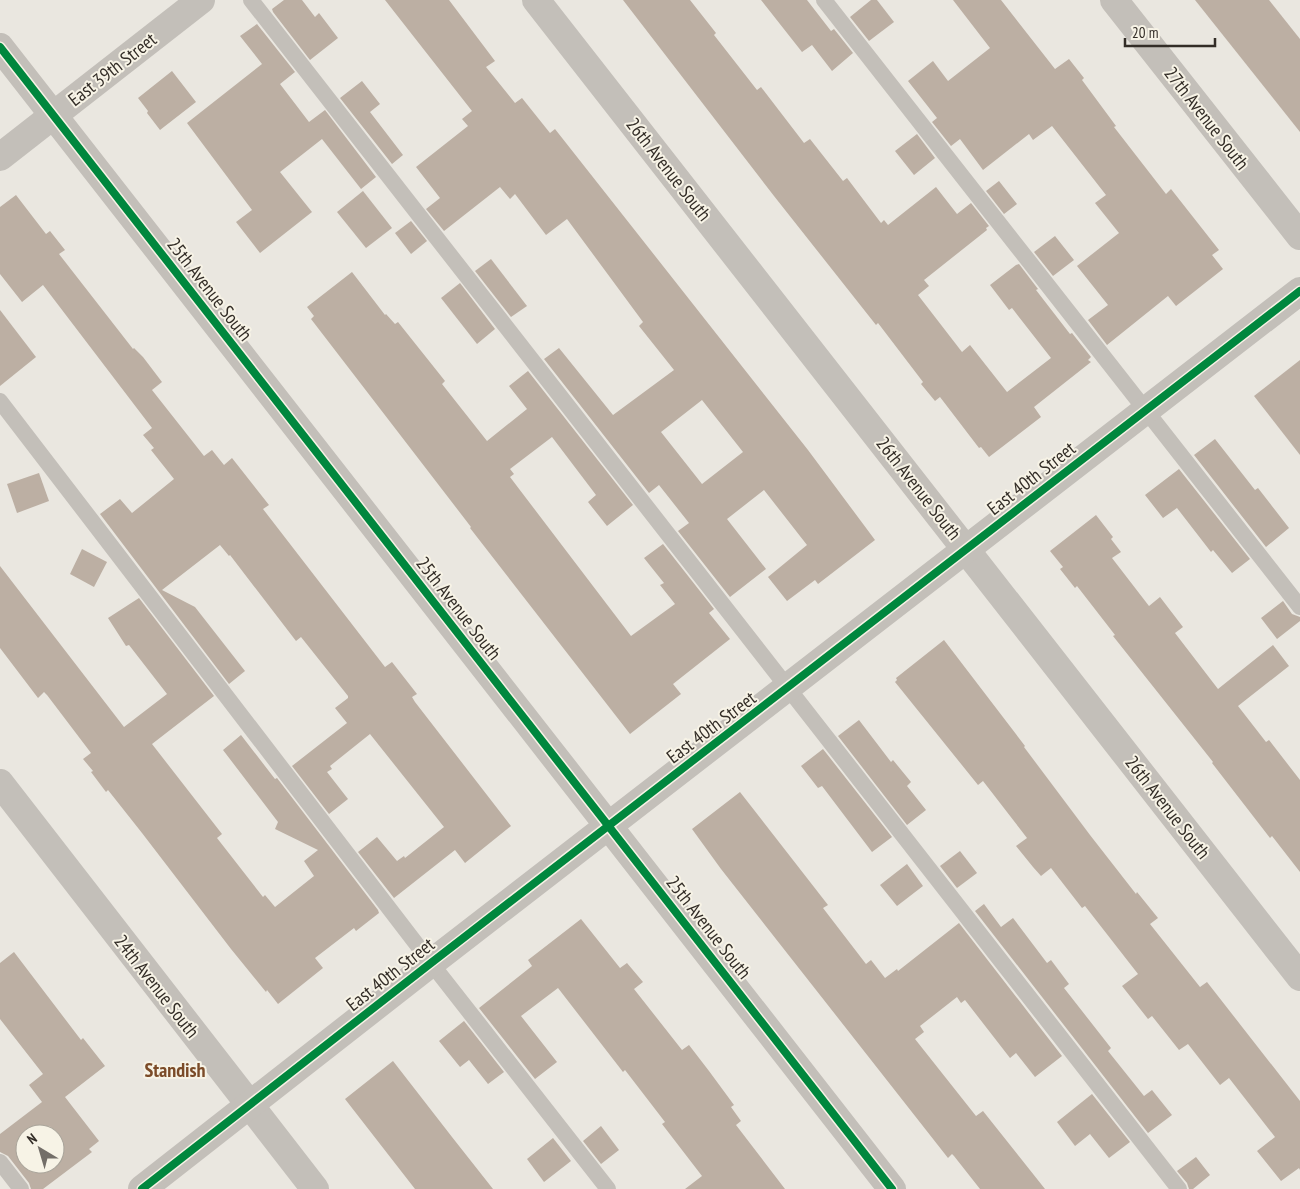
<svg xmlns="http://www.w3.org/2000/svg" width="1300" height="1189" font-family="'PT Sans Narrow',sans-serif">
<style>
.building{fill:#bcafa3;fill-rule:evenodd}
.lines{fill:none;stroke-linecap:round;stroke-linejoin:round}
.lane{stroke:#c3bfb9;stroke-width:16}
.street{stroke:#c3bfb9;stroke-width:28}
.cycleway-casing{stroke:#f7f3e6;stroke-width:11}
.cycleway{stroke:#00873e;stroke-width:8}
.labels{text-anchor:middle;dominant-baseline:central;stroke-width:4;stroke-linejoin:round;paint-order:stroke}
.street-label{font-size:19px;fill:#332d27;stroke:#f7f3e6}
.neighbourhood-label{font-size:20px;font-weight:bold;fill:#7b4b28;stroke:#f7f3e6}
</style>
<rect width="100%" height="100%" fill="#eae7e0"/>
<g class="building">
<path d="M284,0H302L315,17L319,13L338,38L310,60L273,12L272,9Z"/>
<path d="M385,0H449L495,61L486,67L515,103L522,98L550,133L555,129L808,450L875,540L818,584L815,580L787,601L768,577L807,545L764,490L727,519L766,569L730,597L678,531L689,523L659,485L649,493L544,359L559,348L613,415L674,370L639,326L643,322L567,219L546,235L515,194L510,199L500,187L444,231L426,209L440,198L416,167L468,126L462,119L472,111ZM702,400L743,452L702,484L661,432Z"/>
<path d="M623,0H690L716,33L714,35L757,90L761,87L804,143L810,139L843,181L847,178L881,223L884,220L888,225L936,187L957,214L971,203L989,226L986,228L987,230L924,280L929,286L918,295L962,352L970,345L1007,392L1051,358L1012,308L1009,310L990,285L1016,265L1019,264L1038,289L1036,290L1070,334L1072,333L1091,357L1088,360L1091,362L1034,407L1041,417L989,457L981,447L979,448L940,397L935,401L921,384L923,382L878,323L876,325L774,196Z"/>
<path d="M761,0H807L831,31L834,29L853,53L832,71L812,45L802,52Z"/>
<path d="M871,0H877L894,22L869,41L850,17Z"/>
<path d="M953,0H1001L1055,69L1069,59L1084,78L1082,80L1116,126L1114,127L1166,194L1171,189L1219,250L1212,255L1223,269L1176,306L1168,296L1107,345L1088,320L1108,305L1077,266L1119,233L1095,203L1106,195L1052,126L1033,140L1029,134L983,170L960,139L951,146L932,122L937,118L908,81L933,61L948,81L990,48Z"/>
<path d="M1195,0H1269L1300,39V132Z"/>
<path d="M257,24L295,72L280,84L309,122L325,110L376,177L361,189L322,139L280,172L312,212L260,253L236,222L252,210L187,123L262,64L240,36Z"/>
<path d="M172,71L196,102L160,130L147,113L148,111L138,98Z"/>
<path d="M362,81L380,104L370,112L403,155L392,164L340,98Z"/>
<path d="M917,134L935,158L914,175L895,151Z"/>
<path d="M999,181L1017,204L1004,214L986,191Z"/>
<path d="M363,191L392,228L366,248L337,212Z"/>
<path d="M16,195L46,234L50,231L65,250L59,254L133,349L134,348L143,357L162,382L152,390L204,456L212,450L224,465L232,458L269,505L263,509L385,667L392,662L417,694L412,697L415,702L511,826L465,863L455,850L394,898L358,852L377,837L397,861L404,856L405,858L444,827L370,734L330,766L332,769L327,772L348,799L329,814L292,766L347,723L335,708L348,698V696L301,637L296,641L230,555L229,556L220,545L162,590L195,607L245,671L229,684L100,514L120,499L132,513L174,479L151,450L154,448L143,435L152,428L43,285L22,302L0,274V207Z"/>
<path d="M411,221L427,241L411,254L395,233Z"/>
<path d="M1055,236L1074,260L1053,276L1034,252Z"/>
<path d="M491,259L527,306L511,317L475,271Z"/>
<path d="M352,272L385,315L386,314L395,324L398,322L445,381L442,384L487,441L527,409L509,386L528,371L633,505L607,526L588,502L596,495L552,437L510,469L514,474L510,477L631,636L675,604L660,585L664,583L644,558L663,544L714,609L709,613L730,639L673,684L681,694L630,734L470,528L471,527L311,319L314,316L307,307Z"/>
<path d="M460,283L495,329L477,344L441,298Z"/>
<path d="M0,310L36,357L0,386Z"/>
<path d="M1300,360V455L1254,396Z"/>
<path d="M1215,439L1255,490L1258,488L1289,528L1266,547L1194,455Z"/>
<path d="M1179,469L1250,559L1232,573L1213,550L1211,552L1177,508L1163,518L1145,495Z"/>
<path d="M39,473L49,501L17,513L7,484Z"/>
<path d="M1096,515L1113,537L1111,539L1121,552L1112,558L1149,606L1160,597L1183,627L1175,633L1218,689L1273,645L1289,666L1238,706L1266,742L1269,740L1300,780V872L1272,836L1270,838L1212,763L1213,762L1113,636L1115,635L1077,586L1075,588L1060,569L1063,567L1050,551Z"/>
<path d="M82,549L107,562L94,587L70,574Z"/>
<path d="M0,566L124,727L167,694L129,645L126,646L108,618L139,598L214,696L152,744L222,834L217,838L263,897L265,895L275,907L314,876L304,861L318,850L275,829L278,822L223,750L241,735L275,779L277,778L378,910L379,913L356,931L354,928L315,958L323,968L278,1004L267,990L266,992L231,949L142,833L108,790L106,792L91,772L93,771L83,759L91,753L47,695L44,692L38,698L0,648Z"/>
<path d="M1283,601L1292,614L1300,617V621L1277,639L1261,618Z"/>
<path d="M944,640L1025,746L1024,747L1090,835L1136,894L1137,892L1158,918L1150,924L1200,987L1207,982L1300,1101V1170L1299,1168L1281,1181L1257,1151L1275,1137L1229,1078L1220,1085L1188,1044L1179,1050L1152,1016L1148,1019L1122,986L1138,974L1085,906L1082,908L1051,868L1041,876L1033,867L1016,846L1027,838L983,781L978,785L895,682L897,680L896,678Z"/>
<path d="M859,720L891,762L893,760L911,782L907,786L926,810L907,825L838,736Z"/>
<path d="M823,749L892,837L872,852L822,786L818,788L801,766Z"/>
<path d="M740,792L828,905L823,908L866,964L871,960L885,978L897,969L898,971L959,923L1062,1056L1035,1077L1016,1053L1010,1058L965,1000L961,1003L957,997L920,1026L924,1032L915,1039L976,1116L983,1111L1045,1189H980L954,1156L952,1154L948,1158L721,869L692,829Z"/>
<path d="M960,851L977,873L957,888L940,866Z"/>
<path d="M907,864L923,886L897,906L880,885Z"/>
<path d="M984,904L1001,927L1013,918L1047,963L1051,960L1069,984L1064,988L1111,1048L1108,1051L1144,1096L1152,1090L1172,1115L1148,1133L975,911Z"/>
<path d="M581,919L620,968L627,963L643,982L634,989L682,1050L689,1045L709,1071L734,1105L731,1107L741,1121L736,1125L785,1189H685L702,1176L662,1124L665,1122L625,1070L623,1072L558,988L521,1016L557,1062L535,1079L479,1008L532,966L528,960Z"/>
<path d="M14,952L81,1040L83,1038L105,1066L65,1097L99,1141L89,1149L92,1152L43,1189H31L29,1183L8,1156L0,1152V1134L42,1102L29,1085L43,1074L0,1019V963ZM25,1134H55V1164H25Z"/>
<path d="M464,1021L504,1072L488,1084L469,1060L460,1067L439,1041Z"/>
<path d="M393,1061L452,1137L493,1189H415L345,1099Z"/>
<path d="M1092,1094L1130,1142L1109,1158L1090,1134L1075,1146L1057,1122Z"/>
<path d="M601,1126L619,1150L601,1164L583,1141Z"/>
<path d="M553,1138L571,1161L544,1182L527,1159Z"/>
<path d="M1196,1157L1210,1175L1193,1189H1189L1187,1183L1177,1171Z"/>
</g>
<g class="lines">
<g class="lane">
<path d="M251,0L1179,1189"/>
<path d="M824,0L1300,607"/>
<path d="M0,401L431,963L608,1189"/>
<path d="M0,1162L21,1189"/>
</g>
<g class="street">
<path d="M536,0L1300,977"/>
<path d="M1114,0L1300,236"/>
<path d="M0,47L892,1189"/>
<path d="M0,157L201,0"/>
<path d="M0,783L315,1189"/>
<path d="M142,1189L431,963L1300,291"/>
</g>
<g class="cycleway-casing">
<g id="cycleway">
<path d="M0,47L892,1189"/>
<path d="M142,1189L431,963L1300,291"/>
</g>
</g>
<use href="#cycleway" class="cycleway"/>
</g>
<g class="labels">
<g class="street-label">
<text transform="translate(112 69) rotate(-38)">East 39th Street</text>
<text transform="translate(1207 118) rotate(52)">27th Avenue South</text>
<text transform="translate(669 169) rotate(52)">26th Avenue South</text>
<text transform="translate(210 289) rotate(52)">25th Avenue South</text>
<text transform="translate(1031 478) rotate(-38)">East 40th Street</text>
<text transform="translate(919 488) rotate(52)">26th Avenue South</text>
<text transform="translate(459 608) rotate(52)">25th Avenue South</text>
<text transform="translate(711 727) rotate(-37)">East 40th Street</text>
<text transform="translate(1168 807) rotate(52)">26th Avenue South</text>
<text transform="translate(709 927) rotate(52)">25th Avenue South</text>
<text transform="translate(390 974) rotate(-38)">East 40th Street</text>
<text transform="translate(157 986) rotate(52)">24th Avenue South</text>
</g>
<g class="neighbourhood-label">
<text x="175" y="1070">Standish</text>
</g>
</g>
<g transform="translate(40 1149) rotate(322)"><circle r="24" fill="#f7f3e6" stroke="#a9a49a"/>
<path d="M0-4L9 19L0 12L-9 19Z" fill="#736e68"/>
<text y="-8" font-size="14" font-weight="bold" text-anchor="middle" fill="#332d27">N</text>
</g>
<path d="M1125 38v8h90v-8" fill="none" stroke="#332d27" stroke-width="2.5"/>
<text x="1132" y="38" font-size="15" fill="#332d27" stroke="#f7f3e6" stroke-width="4" paint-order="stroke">20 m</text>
</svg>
